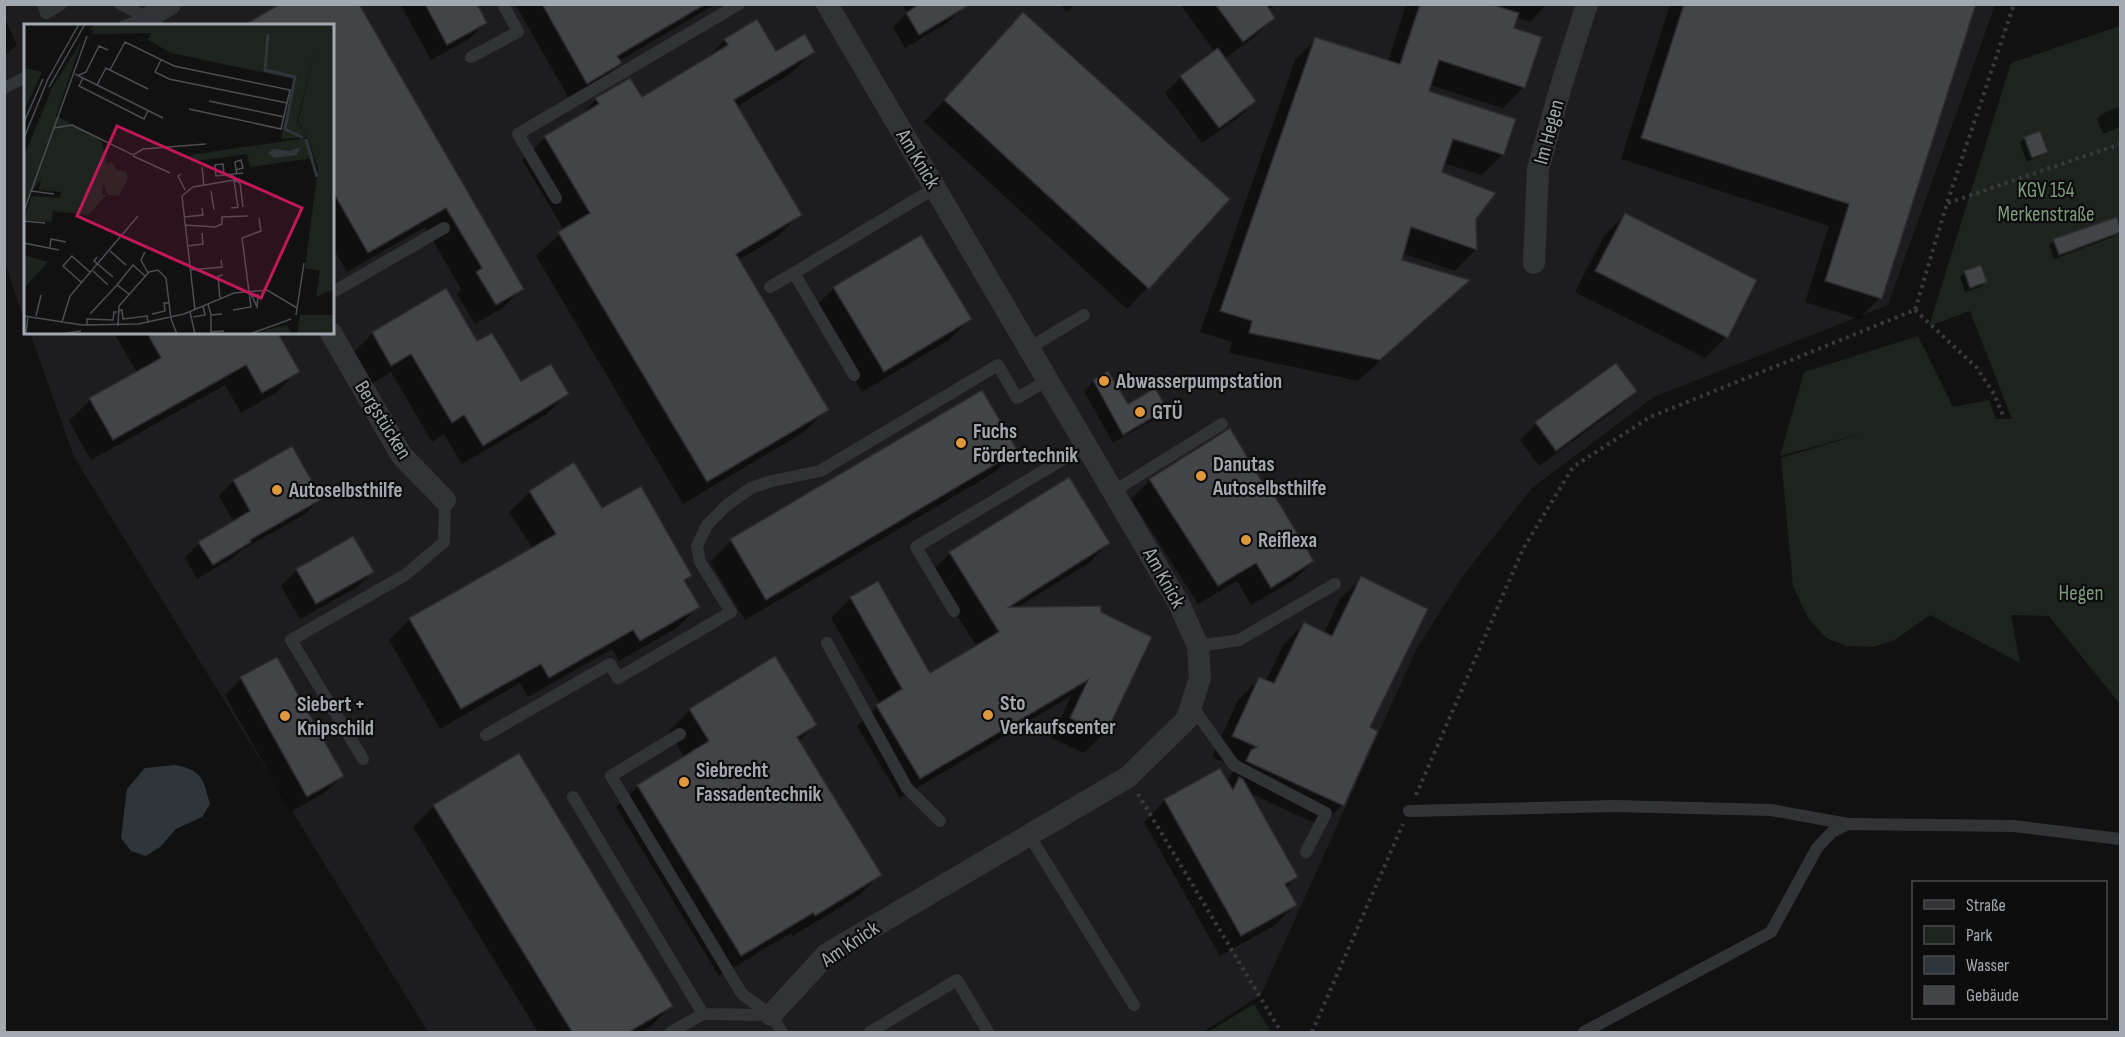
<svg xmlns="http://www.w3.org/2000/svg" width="2125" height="1037" font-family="'Sofia Sans Condensed',sans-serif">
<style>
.built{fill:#1d1d1f}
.green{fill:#1d241e}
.water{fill:#2e363b}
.shadow{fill:#0007}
.building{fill:#424447;stroke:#2b2b2e;stroke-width:1.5}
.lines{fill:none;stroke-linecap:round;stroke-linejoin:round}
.path{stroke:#383a3d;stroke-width:4;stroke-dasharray:3 4.5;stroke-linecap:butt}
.service{stroke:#323337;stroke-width:12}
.minor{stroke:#323337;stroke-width:22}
.poi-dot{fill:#df993c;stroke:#0c0c0d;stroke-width:2}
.labels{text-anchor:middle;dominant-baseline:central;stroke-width:4.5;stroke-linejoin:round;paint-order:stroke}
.street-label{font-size:21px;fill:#a3a9b1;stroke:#0c0c0d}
.park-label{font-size:21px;fill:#7d9b7c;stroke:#0c0c0d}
.poi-label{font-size:21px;font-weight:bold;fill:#a3a9b1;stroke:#0c0c0d;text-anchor:start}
.inset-river{fill:none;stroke:#2e363b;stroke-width:3}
.inset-road{fill:none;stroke:#4b4e52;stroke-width:1.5}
.view{fill:#c2185b;fill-opacity:0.15;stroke:#c2185b;stroke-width:3}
.inset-edge{fill:none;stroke:#a3a9b1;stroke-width:3}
</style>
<rect width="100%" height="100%" fill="#111112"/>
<path class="built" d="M5,5H1995L1888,305L1654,397L1532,488L1463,576L1417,648L1261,995L1203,1032H428L74,457L30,333H333V26H26L25,322L5,263Z"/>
<g class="green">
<path d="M2120,26V704L2049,616L2011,615L2020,663L1930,615L1895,640L1873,647L1847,646L1826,638L1808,618L1793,586L1781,458L1864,433L1780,456L1804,372L1918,336L1953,407L1989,400L1996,419H2012L1970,311L1929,326L2011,63Z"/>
<path d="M1254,1004L1271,1032H1208Z"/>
</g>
<path class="water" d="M176,765C203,771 203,779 210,804L202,817L176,829L160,847L146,856L131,851L121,838L127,789L145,768Z"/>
<g class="shadow">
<path d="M358,4L522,289L501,309L475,324L457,294L461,289L425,227L347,272L333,248V26Z"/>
<path d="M400,4H475L485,23L469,39L431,60Z"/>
<path d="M515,4H716L619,61L620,63L603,80L570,100Z"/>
<path d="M902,4H958L961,9L947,23L905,48L893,27L907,13Z"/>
<path d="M1061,4H1076L1066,12Z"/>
<path d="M1180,4H1275L1269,11L1274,18L1253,38L1224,59L1255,101L1239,117L1202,143L1165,93L1181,77L1215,52Z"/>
<path d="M1406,4H1547L1530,22L1516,17L1512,29L1524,87L1503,108L1429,85L1427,92L1503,154L1482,175L1443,163L1440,173L1475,219V250L1455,271L1402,253L1400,261L1467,281L1358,381L1229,353L1232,342L1200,332L1295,60L1316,39L1388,62Z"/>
<path d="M1670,4H1975L1880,298L1859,319L1805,302L1829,226L1621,159Z"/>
<path d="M1023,14L1148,287L1127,309L924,122Z"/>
<path d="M4,16L17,45L4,56Z"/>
<path d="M725,40L775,53L813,52L790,74L736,107L800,214L777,237L738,260L827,409L804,432L683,504L536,256L564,230L522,160L545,138L577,119L596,99L641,100L703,62Z"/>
<path d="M2120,106V127L2103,134L2097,119L2102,114Z"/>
<path d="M2025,138L2046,152L2041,156L2027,162L2020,143Z"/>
<path d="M1625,215L1726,337L1705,358L1575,292L1604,236Z"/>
<path d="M2116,219L2120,231L2116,236L2054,259L2049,245L2054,240Z"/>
<path d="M1965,272L1985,282L1981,287L1965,292L1960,277Z"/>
<path d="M834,288L970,319L949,340L862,392L813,309Z"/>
<path d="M114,333H276L298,371L277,392L241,413L225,385L91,460L69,421L90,400L137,373Z"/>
<path d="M373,333L477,343L521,383L567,394L547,414L462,464L444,434L432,442L391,372L371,384L353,353Z"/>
<path d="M1616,365L1635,391L1619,407L1539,466L1520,440L1536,424Z"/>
<path d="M1094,381L1128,406L1165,409L1156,418L1113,443L1084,391Z"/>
<path d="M291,448L320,499L305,514L240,551L234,557L197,579L185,558L199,543L234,522L219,496L233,481Z"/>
<path d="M1016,451L995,472L745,620L710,562L731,541Z"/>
<path d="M1150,480L1266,492L1313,561L1294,580L1251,605L1237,581L1198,604L1131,499Z"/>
<path d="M530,492L602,510L690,575L684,581L698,607L677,628L619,661L612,649L528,697L520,683L440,729L389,640L410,619L533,549L509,512Z"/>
<path d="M1108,543L1089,563L1016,608L1100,613L1103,734L1084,753L1051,738L1071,696L900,798L857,726L880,704L831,618L851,598L929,675L977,647L930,573L950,553Z"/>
<path d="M297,570L372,572L356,588L300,619L281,586Z"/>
<path d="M1362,578L1342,805L1321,826L1249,793L1296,877L1286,888L1295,905L1274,926L1220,956L1144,822L1165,800L1226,782L1236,768L1212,757L1238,700L1260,678L1266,681L1283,645L1304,624L1324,633L1340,599Z"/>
<path d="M241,679L342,776L326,792L291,812L225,695Z"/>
<path d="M690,710L815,725L798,742L880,875L858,896L793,936L791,933L719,976L616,807L638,786L685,758L669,731Z"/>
<path d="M434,806L671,1006L650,1027L641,1032H538L413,827Z"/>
</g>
<g class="building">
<path d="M280,4H359L524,289L496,305L476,272L482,268L446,208L368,253L333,192V26H243Z"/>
<path d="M425,4H477L487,23L447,45Z"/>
<path d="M542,4H706L617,56L622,63L587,84Z"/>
<path d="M919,4H971L919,35L906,13Z"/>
<path d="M1215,4H1266L1275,18L1243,42Z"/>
<path d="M1420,4H1491L1519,13L1514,28L1542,37L1525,88L1439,60L1429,91L1516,119L1504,155L1453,139L1442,172L1496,193L1476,219L1477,250L1411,227L1402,260L1470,280L1380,360L1249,333L1252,321L1220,311L1315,37L1400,64Z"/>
<path d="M1684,4H1976L1882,299L1825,281L1849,204L1641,138Z"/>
<path d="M1023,12L1230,199L1149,289L944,100Z"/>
<path d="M757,19L776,51L805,34L815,52L734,100L802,215L736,254L829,410L707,482L558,232L590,213L544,136L599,104L595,98L630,78L642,97L728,45L724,39Z"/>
<path d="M1218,48L1256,101L1219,128L1180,76Z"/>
<path d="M2040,131L2048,152L2032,158L2024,137Z"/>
<path d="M1625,213L1757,280L1728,338L1595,271Z"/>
<path d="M2117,217L2121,232L2059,255L2053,239Z"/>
<path d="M921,235L972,319L884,372L833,287Z"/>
<path d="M1981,265L1987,282L1970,288L1964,271Z"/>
<path d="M446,288L477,341L492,333L521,381L551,364L569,394L483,446L464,415L452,423L411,354L391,366L372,332Z"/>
<path d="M147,333H278L300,372L262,393L246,365L113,440L89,398L161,358Z"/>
<path d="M1616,363L1637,391L1556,451L1535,422Z"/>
<path d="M1108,371L1128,404L1155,388L1167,409L1123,435L1093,380Z"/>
<path d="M982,390L1018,451L766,600L730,539Z"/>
<path d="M1230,428L1267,490L1270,488L1314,561L1271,588L1256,563L1218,586L1149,479Z"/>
<path d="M292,446L322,499L250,540L251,542L213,565L198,542L250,511L233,480Z"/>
<path d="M574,462L602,508L641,486L692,576L684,580L700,607L640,641L633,630L549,678L541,664L461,709L409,618L556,534L529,491Z"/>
<path d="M1069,477L1110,543L1009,607L1101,606V612L1152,637L1105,735L1070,718L1088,680L920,779L876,705L902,689L850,597L878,581L930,673L999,632L949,552Z"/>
<path d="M353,536L374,572L316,604L296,569Z"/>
<path d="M1361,576L1428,609L1370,727L1378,731L1344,806L1246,761L1251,750L1257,747L1232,736L1259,677L1274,683L1304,622L1332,636Z"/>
<path d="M775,656L817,725L797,737L882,875L815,916L813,913L741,956L637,785L709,741L689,709Z"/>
<path d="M277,657L344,776L307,797L240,677Z"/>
<path d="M519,753L673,1006L629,1032H572L433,805Z"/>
<path d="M1220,768L1233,790L1239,777L1243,779L1298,877L1285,884L1297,905L1241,936L1164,799Z"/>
</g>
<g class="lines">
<g class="path">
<path d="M1948,203L2120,144"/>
<path d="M1915,310L1977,368L1994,394L2003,415"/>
<path d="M1138,794L1281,1032"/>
<path d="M1416,795L1523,549L1573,467L1650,417L1915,310L1947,203L2014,4"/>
<path d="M1312,1032L1403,824"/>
</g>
<g class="service">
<path d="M43,4L46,13L61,4"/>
<path d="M120,4L148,18"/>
<path d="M124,26L148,18"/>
<path d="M471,57L518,32L503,4"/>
<path d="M4,88L26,77"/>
<path d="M556,198L518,134L739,4"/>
<path d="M770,287L794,273"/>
<path d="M333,292L444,228"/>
<path d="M1029,348L1084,315"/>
<path d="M854,375L794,273L935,188"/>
<path d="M1114,491L1222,424"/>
<path d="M954,611L916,547L1087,445"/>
<path d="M827,643L907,788L940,821"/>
<path d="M1198,646L1239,640L1335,584"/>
<path d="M1191,705L1234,765L1326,813L1306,852"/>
<path d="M680,734L611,776L742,994L771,1015L782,1032"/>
<path d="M486,735L610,664L618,678L731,612L700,562L697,546L707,525L727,505L751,488L772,481L820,471L998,365L1017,398L1048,380"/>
<path d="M363,759L291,640L405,575L444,542L445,500"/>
<path d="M573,797L703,1014L771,1015"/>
<path d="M1409,811L1615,806L1771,810L1848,824"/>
<path d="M1029,835L1134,1005"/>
<path d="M671,1032L703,1014"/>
<path d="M870,1032L957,980L988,1032"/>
<path d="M1584,1032L1771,932L1817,848L1832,832L1848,824L2014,826L2120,839"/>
</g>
<g class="minor">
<path d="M153,26L148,18L170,4"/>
<path d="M1534,263L1538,169L1561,86L1587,4"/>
<path d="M331,333L402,456L445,500"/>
<path d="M771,1015L827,954L1128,777L1187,719L1200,678L1198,646L1179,604L827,4"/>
</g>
</g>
<g class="poi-dot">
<circle cx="1104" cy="381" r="6"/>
<circle cx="1140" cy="412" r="6"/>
<circle cx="961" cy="443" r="6"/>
<circle cx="1201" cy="476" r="6"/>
<circle cx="277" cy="490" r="6"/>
<circle cx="1246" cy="540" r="6"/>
<circle cx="988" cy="715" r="6"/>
<circle cx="285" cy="716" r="6"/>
<circle cx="684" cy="782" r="6"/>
</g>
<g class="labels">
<g class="street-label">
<text transform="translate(1549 132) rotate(-75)">Im Hegen</text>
<text transform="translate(918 159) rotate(59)">Am Knick</text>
<text transform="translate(383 420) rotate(58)">Bergstücken</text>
<text transform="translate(1164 578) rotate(61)">Am Knick</text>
<text transform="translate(850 944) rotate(-34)">Am Knick</text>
</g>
<g class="park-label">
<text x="2046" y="190">KGV 154<tspan x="2046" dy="24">Merkenstraße</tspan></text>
<text x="2081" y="593">Hegen</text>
</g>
<g class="poi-label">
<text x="1116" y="381">Abwasserpumpstation</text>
<text x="1152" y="412">GTÜ</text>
<text x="973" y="431">Fuchs<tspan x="973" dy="24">Fördertechnik</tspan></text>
<text x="1213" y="464">Danutas<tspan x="1213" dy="24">Autoselbsthilfe</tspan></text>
<text x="289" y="490">Autoselbsthilfe</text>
<text x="1258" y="540">Reiflexa</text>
<text x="1000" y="703">Sto<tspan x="1000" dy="24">Verkaufscenter</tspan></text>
<text x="297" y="704">Siebert +<tspan x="297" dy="24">Knipschild</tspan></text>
<text x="696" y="770">Siebrecht<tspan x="696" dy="24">Fassadentechnik</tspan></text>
</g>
</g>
<g transform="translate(24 24)">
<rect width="310" height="310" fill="#111112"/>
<path d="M71,0H310V265L292,273L296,247L281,244L294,144L284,114L274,97L291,26L273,97L283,113L257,115L270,55L147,29L124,16L127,9L68,10L70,5L64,8ZM58,16L32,92L77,114L83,141L87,138L93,146L102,147L104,154L95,172L84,171L79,160L78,171H82L65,191L29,187L28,198L0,196L7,172L36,174L37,168L15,166L17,155L9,165L0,182V132L28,64ZM0,44L18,48L0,87ZM283,114L290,134L226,143L223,130L167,138V132L172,130ZM0,231L24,238L0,264ZM276,291H310V310H273ZM263,301L268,310H233L245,305Z" fill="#1d241e"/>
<path d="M276,123L273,131L250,134L244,129L249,125L266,127Z" fill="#2e363b"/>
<path class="inset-river" d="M244,10L241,46L271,53L261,105L279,114M282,115L293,153"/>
<path class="inset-road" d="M137,36L131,48L145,55L263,79M86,46L101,18L150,42L266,66L257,105L165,85M51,50L139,94M55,51L62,48L75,22L84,26M59,54L55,62L120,95L124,87M73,61L82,44L124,65M25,63L61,0M185,77L260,93M0,98L19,55M30,104L48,101L109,131L119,125L182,120M0,114L24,55L55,0M109,132L146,149M178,143L180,162M212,146L219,144L217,136L211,138L212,146L213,149M157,150L154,152L161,166M200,151L199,140L191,141L192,152L200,151L219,149M210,156L216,159L219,183M7,167L30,170M187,167L190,186M207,184L214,183L209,150M0,187L63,12M160,193L179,191L178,184M0,197L21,199M161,201L191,203L198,200V193L224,192M0,219L35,226M163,222L179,220L178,209M26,223L27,215L42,218M86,227L102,241M121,228L117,236L124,249M73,233L70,237L89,253M166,246L198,243L197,236M69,247L84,261M58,259L39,242L48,232L67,249M93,261L109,241L121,252M226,268L233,283L234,271L229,272M196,275L194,252L199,251M184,280L187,291L198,290M171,286L158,172L169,163L210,156M209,286L227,283L218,214L237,207L235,194M94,287L98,286L99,295L123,292L124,299M166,288L171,310M66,290L93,261L105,270M128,290L141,287L140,279H145M187,291V308L200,307M272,291L280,239M0,292L58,301L114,300L160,290L210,269L243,266L273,284M12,292L17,271M169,293L181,291L179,282M38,298L46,272L114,192M63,301V295L89,296L90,288H93M94,302L95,282L125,248L134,246L142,254L147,295L153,310M2,310L4,292M38,310L57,307M226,310L267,295"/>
<path class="view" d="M93,102L278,184L237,274L53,192Z"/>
<rect width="310" height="310" class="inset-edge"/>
</g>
<rect width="2125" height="1037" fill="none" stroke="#a3a9b1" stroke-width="12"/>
<rect x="1912" y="881" width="195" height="138" fill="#0c0c0d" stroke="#484b4f" stroke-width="1.5"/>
<rect x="1924" y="900" width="30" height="9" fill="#323337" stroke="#484b4f" stroke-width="1.5"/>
<text x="1966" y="911" font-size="18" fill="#a3a9b1">Straße</text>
<rect x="1924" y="926" width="30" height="18" fill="#1d241e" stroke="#484b4f" stroke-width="1.5"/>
<text x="1966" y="941" font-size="18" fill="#a3a9b1">Park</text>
<rect x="1924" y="956" width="30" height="18" fill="#2e363b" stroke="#484b4f" stroke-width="1.5"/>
<text x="1966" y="971" font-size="18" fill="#a3a9b1">Wasser</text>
<rect x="1924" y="986" width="30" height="18" fill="#424447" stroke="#484b4f" stroke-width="1.5"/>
<text x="1966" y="1001" font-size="18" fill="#a3a9b1">Gebäude</text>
</svg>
